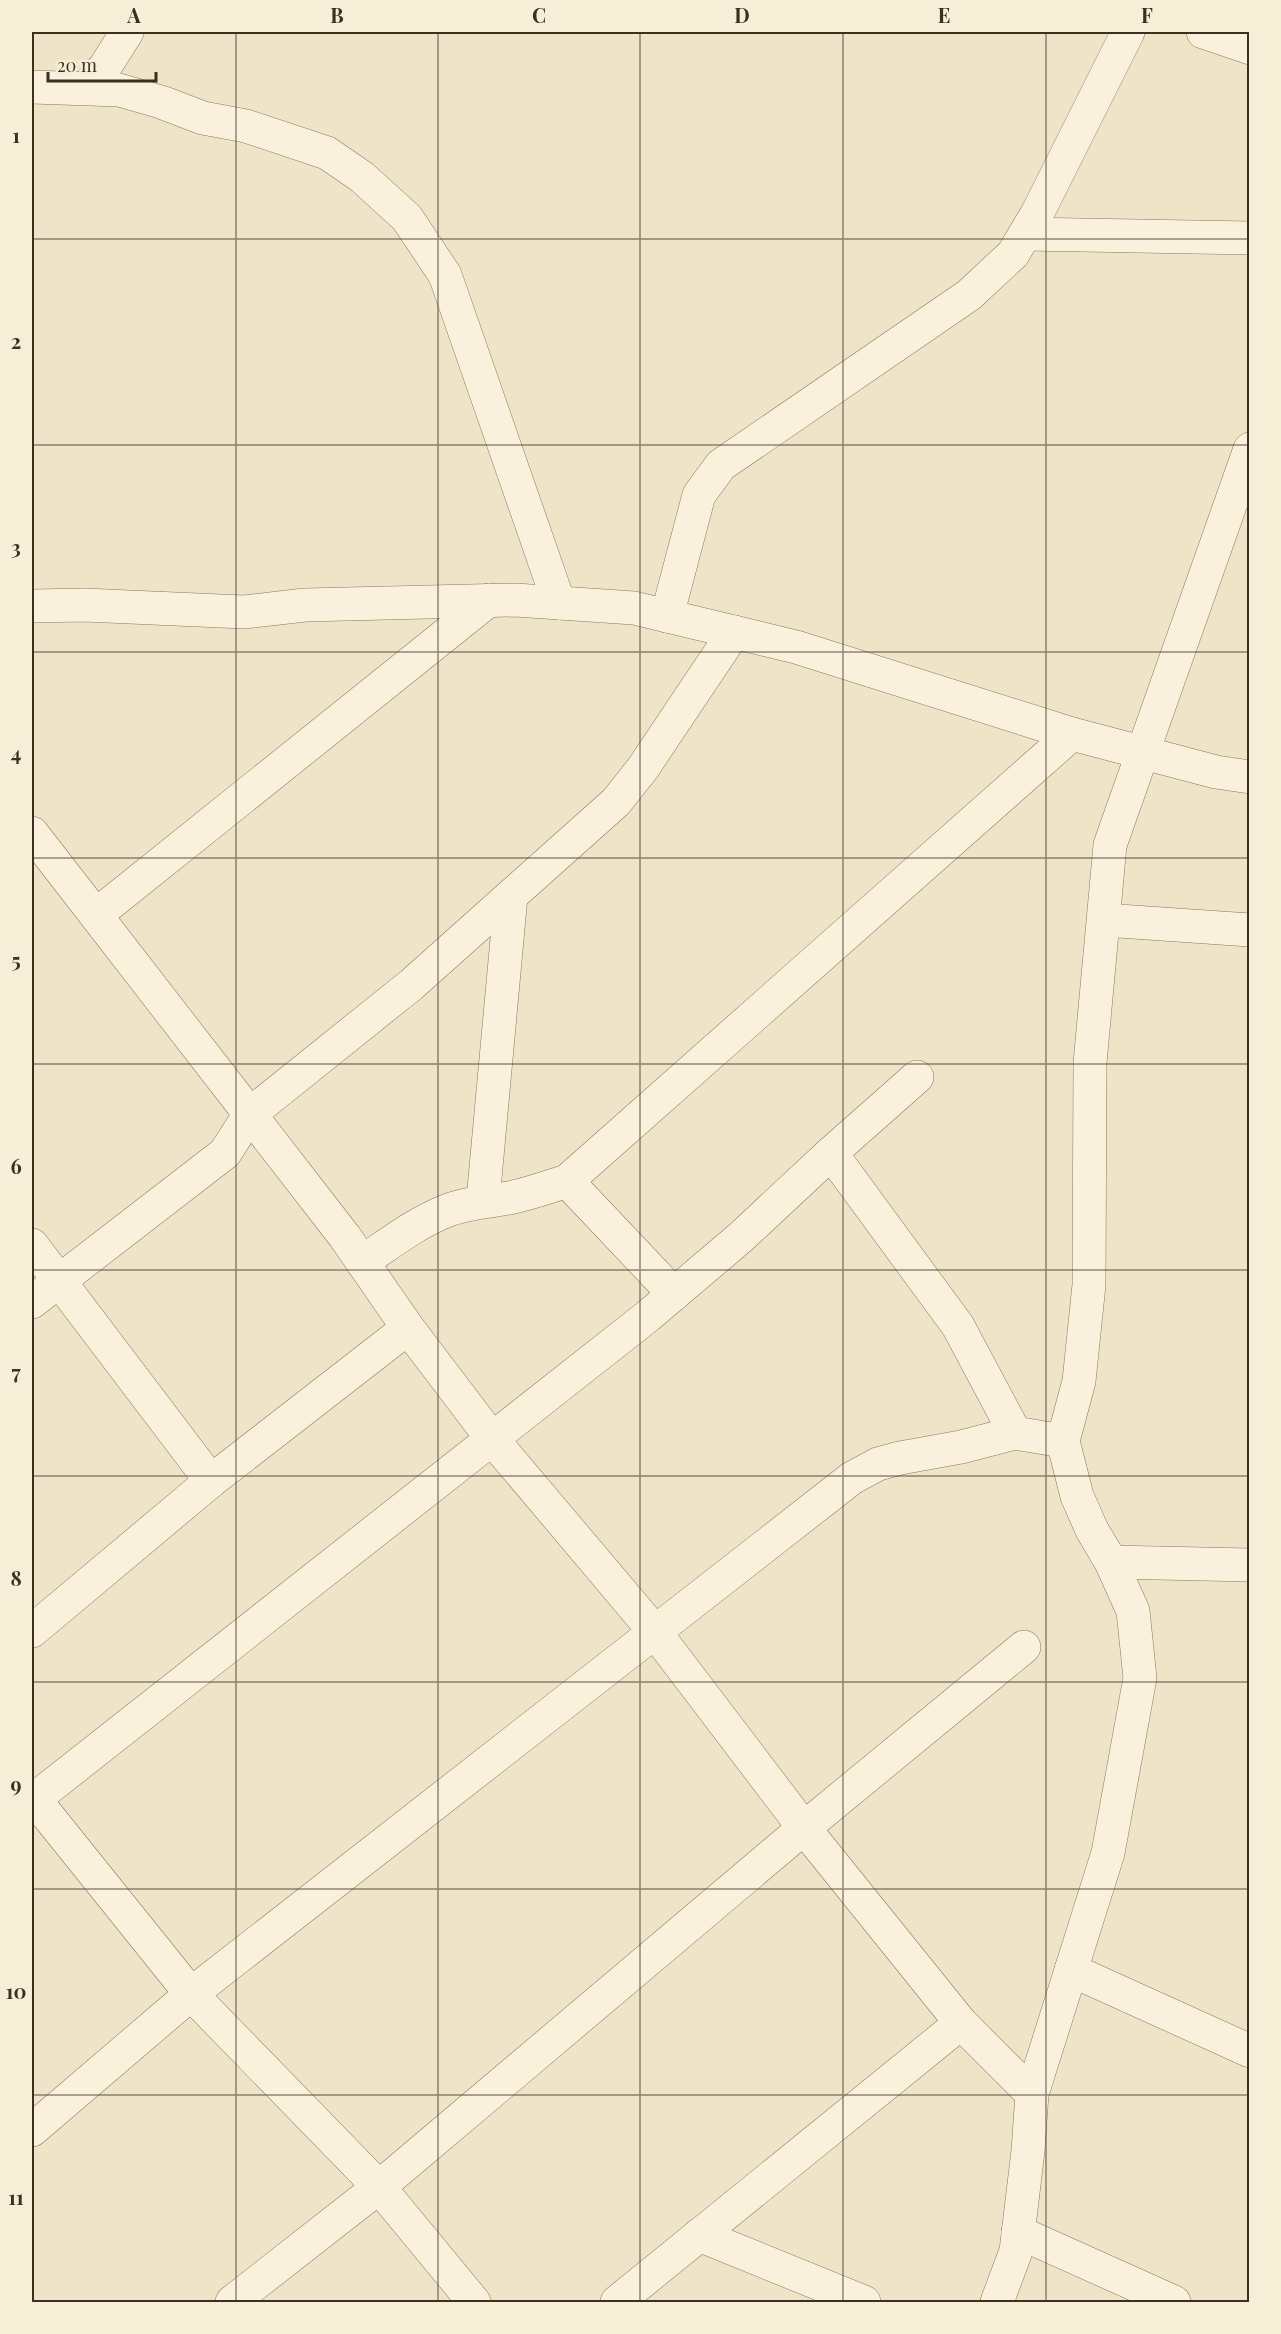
<svg xmlns="http://www.w3.org/2000/svg" width="1281" height="2334" font-family="'Playfair Display',serif">
<style>
.lines{fill:none;stroke-linecap:round;stroke-linejoin:round}
.minor-casing{stroke:#8d765c;stroke-width:34}
.minor{stroke:#faf1dc;stroke-width:33}
.grid{fill:none;stroke:#3d2e20;stroke-width:1.5;stroke-opacity:0.55}
.neatline{fill:none;stroke:#3d2e20;stroke-width:2}
.grid-label{font-size:20px;text-anchor:middle;font-weight:bold;fill:#3d2e20}
</style>
<rect width="100%" height="100%" fill="#f0e4c8"/>
<g class="lines">
<g class="minor-casing">
<g id="minor">
<path d="M1203,32L1250,48"/>
<path d="M32,87L119,90L161,102L203,118L246,126L327,153L362,177L407,218L445,275L559,603"/>
<path d="M86,88L105,67L127,32"/>
<path d="M1025,234L1250,238"/>
<path d="M32,606L84,605L244,612L305,605L515,600L634,608L796,647L1072,734L1216,772L1250,777"/>
<path d="M667,616L699,495L721,465L969,295L1013,254L1038,212L1128,32"/>
<path d="M32,833L345,1237L408,1328L493,1440L655,1632L804,1828L961,2023L1032,2094"/>
<path d="M96,915L489,600"/>
<path d="M1104,920L1250,930"/>
<path d="M831,1153L958,1326L1015,1433"/>
<path d="M567,1181L674,1294"/>
<path d="M483,1200L511,896"/>
<path d="M32,1245L211,1481"/>
<path d="M362,1262C389,1244 416,1223 446,1211C466,1203 487,1202 509,1198C529,1194 548,1187 567,1181L1072,734"/>
<path d="M32,1302L225,1153L250,1114L411,985L616,802L643,768L734,632"/>
<path d="M1111,1562L1250,1565"/>
<path d="M32,1631L211,1481L408,1328"/>
<path d="M32,1796L191,1994L379,2187L474,2302"/>
<path d="M32,1801L648,1316L741,1237L831,1153L917,1077"/>
<path d="M1071,1970L1250,2051"/>
<path d="M32,2130L191,1994L852,1478L878,1464L900,1458L961,1447L1015,1433L1063,1441"/>
<path d="M1018,2232L1174,2302"/>
<path d="M699,2235L864,2302"/>
<path d="M232,2302L379,2187L804,1828L1024,1647"/>
<path d="M617,2302L961,2023"/>
<path d="M997,2302L1016,2251L1028,2151L1032,2094L1108,1853L1140,1678L1133,1611L1111,1562L1092,1530L1077,1496L1063,1441L1079,1381L1089,1285L1090,1063L1110,845L1250,449"/>
</g>
</g>
<use href="#minor" class="minor"/>
</g>
<path class="grid" d="M236,32V2302M438,32V2302M640,32V2302M843,32V2302M1046,32V2302M32,239H1250M32,445H1250M32,652H1250M32,858H1250M32,1064H1250M32,1270H1250M32,1476H1250M32,1682H1250M32,1889H1250M32,2095H1250"/>
<rect width="1281" height="2334" fill="none" stroke="#f7eed8" stroke-width="66"/>
<path d="M48 72v9h108v-9" fill="none" stroke="#3d2e20" stroke-width="3"/>
<text x="57" y="72" font-size="18" fill="#3d2e20" stroke="#f7eed8" stroke-width="4.5" paint-order="stroke">20 m</text>
<rect x="33" y="33" width="1215" height="2268" class="neatline"/>
<g class="grid-label">
<text x="134" y="23">A</text>
<text x="337" y="23">B</text>
<text x="539" y="23">C</text>
<text x="742" y="23">D</text>
<text x="944" y="23">E</text>
<text x="1147" y="23">F</text>
<text x="16" y="143">1</text>
<text x="16" y="349">2</text>
<text x="16" y="555">3</text>
<text x="16" y="761">4</text>
<text x="16" y="968">5</text>
<text x="16" y="1174">6</text>
<text x="16" y="1380">7</text>
<text x="16" y="1586">8</text>
<text x="16" y="1792">9</text>
<text x="16" y="1999">10</text>
<text x="16" y="2205">11</text>
</g>
</svg>
